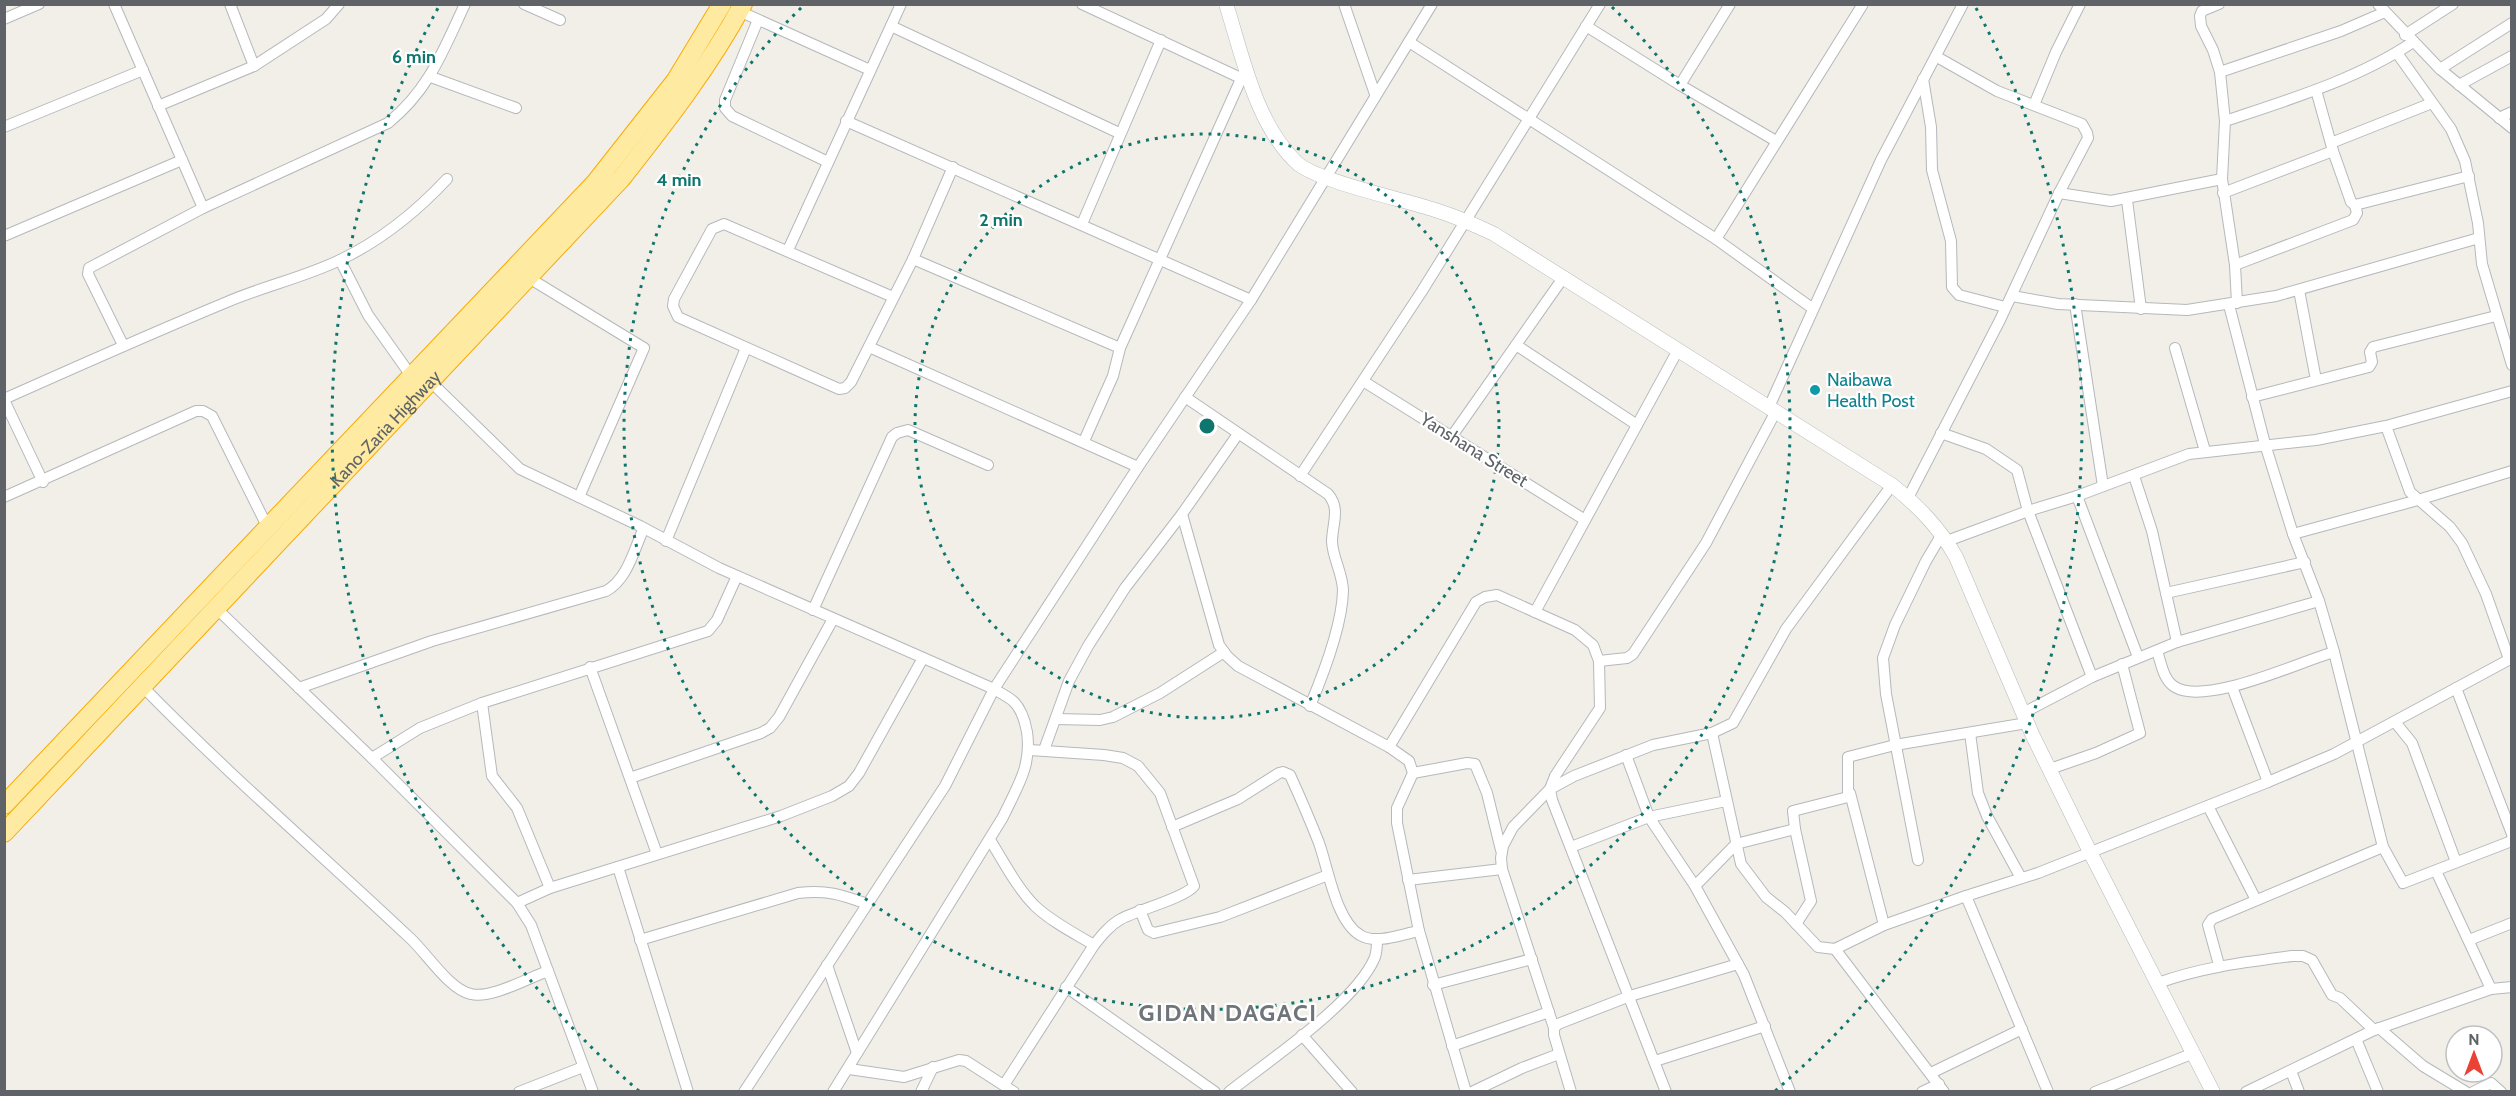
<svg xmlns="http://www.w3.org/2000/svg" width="2516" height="1096" font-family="Cabin,sans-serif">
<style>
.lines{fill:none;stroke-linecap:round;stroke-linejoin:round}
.minor-casing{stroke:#b5b8bc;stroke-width:12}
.tertiary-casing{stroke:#b5b8bc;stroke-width:15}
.trunk-casing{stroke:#f9ab00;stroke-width:20}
.minor{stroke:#fff;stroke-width:10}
.tertiary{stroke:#fff;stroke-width:14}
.trunk{stroke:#feeaa1;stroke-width:18}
.ring{fill:none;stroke:#0f766e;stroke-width:3;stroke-dasharray:3 6}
.culture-dot{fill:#0f9aa8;stroke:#fff;stroke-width:2}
.labels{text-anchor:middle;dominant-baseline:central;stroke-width:4.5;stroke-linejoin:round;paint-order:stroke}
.culture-label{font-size:18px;fill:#0d838f;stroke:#fff;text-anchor:start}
.street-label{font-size:18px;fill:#5f6368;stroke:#fff}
.district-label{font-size:24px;font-weight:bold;letter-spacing:1.5px;fill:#70757a;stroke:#fff}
.centre{fill:#0f766e;stroke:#fff;stroke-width:3}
.ring-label{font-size:18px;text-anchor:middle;font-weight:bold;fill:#0f766e;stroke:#fff;stroke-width:4.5;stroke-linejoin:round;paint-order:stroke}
</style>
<rect width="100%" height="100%" fill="#f1efe8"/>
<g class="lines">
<g class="minor-casing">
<g id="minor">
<path d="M114,4L203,208"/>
<path d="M230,4L254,66"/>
<path d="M524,4L560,20"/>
<path d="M1082,4L1245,80"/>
<path d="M1344,4L1375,94"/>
<path d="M2219,4L2202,11L2200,16L2201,26L2213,50L2220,72L2225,121L2222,179L2235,265L2237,303"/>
<path d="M2378,4L2440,69L2512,128"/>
<path d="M739,11L870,70"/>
<path d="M4,19L39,4"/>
<path d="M758,20L725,100V108L732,116L828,162"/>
<path d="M891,26L1119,133"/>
<path d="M1586,26L1680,85L1776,141"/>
<path d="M2405,35L2453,4"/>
<path d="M1409,42L1716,239L1812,308"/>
<path d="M2397,53L2451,129L2465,161L2478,223L2482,264L2512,365"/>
<path d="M2440,69L2512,23"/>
<path d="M2220,72L2341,31L2385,12"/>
<path d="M431,77L516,108"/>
<path d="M1923,79L1931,127L1932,170L1951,241L1952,287L1959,295L2005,307"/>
<path d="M1680,85L1730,4"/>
<path d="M2459,85L2512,56"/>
<path d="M2316,90L2333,151L2351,202L2355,205L2469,176"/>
<path d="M2034,105L2056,52L2080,4"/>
<path d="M158,106L254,66L326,19L339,4"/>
<path d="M2499,118L2512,112"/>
<path d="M846,121L1251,300"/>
<path d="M2225,121C2288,100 2358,79 2413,42"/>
<path d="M4,127L143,70"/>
<path d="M2331,143L2432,103"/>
<path d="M2059,193L2111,201L2222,179"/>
<path d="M2223,193L2333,151"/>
<path d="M2127,200L2141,309"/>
<path d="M1082,224L1161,40"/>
<path d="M4,236L182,160"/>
<path d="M1716,239L1863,4"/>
<path d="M788,250L901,4"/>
<path d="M913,259L1120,348"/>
<path d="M340,260L368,315L412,377"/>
<path d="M2235,265L2353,220L2357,213L2355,205"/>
<path d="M529,278L644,348L579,497"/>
<path d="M2299,290L2316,380"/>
<path d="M2012,296L2058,304L2187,310L2276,296L2479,238"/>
<path d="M893,297L724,224L712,229L674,299L673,306L678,317L839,389L845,388L851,382L913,259L953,167"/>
<path d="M2075,304L2103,486"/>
<path d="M2229,305L2265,444L2293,534L2319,601L2334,652L2383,847L2403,883L2509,842L2512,839"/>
<path d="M123,345L88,274L89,268L203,208L388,123C429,90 443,51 465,4"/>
<path d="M1516,345L1637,425"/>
<path d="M869,347L1138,467"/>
<path d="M2175,348L2205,451"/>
<path d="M1363,381L1585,520"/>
<path d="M431,382L520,469L640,526L719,568L994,689C1000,693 1009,697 1014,702C1022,710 1025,721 1027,732C1032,766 1017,787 1003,817L833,1092"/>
<path d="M1185,397L1328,494C1341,509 1332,524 1332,542C1333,559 1343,574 1343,591C1342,626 1323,675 1310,706"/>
<path d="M2252,397L2369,367L2372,362L2370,352L2373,347L2496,316"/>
<path d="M4,399C78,366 152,333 227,302C264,286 306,277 342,259C381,240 418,210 447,179"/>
<path d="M4,400L43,482"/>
<path d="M1769,407L1881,160L1963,4"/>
<path d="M2386,426L2410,492L2450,527L2462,543L2486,594L2509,659"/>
<path d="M1941,433L1986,449L2017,470L2028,511L2092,677"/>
<path d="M1452,436L1563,278"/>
<path d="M1084,441L1113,376L1120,348L1241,79"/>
<path d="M1300,476L1422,291L1600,4"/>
<path d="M2134,476L2152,531L2177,642"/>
<path d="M2077,496L2138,657"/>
<path d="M4,497L196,411H203L212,416L268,528"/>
<path d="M1908,498L2000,320L2059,193L2088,138L2087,133L2082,124L1997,91L1937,57"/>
<path d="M1182,514L1219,645L1227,656L1238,666L1389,747L1409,761L1413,773L1397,808V823L1419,931L1466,1092"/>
<path d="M2293,534L2418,500L2512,471"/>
<path d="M666,541L746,348"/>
<path d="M1947,541L2028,511L2077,496L2189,454L2316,440L2386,426L2512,391"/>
<path d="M2166,593L2305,562"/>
<path d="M217,609L372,758L517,903L531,925L593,1092"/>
<path d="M813,610L892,437L897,433L908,430L988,465"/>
<path d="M1535,612L1678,350"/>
<path d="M2157,651C2161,662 2163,680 2175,687C2206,706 2299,662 2334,652"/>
<path d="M1599,661L1627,658L1633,654L1706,543L1776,411"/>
<path d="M590,667L657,854"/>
<path d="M143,687C229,775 322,855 411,939C427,954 450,990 471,994C491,999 528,978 548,971"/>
<path d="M2232,687L2268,782"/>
<path d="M299,688L432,641L606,591C627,580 634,550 643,530"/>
<path d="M2456,688L2512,834"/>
<path d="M482,703L492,776L517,808L550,888"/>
<path d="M2023,713L2092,677L2177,642L2319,601"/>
<path d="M1056,719L1100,720L1113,717L1160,693L1224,652"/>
<path d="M2395,722L2412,743L2456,862"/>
<path d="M1712,733L1741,864L1766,897L1785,912L1818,947L1835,949L1884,925L1966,896L2038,873L2268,782L2334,754L2512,658"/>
<path d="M1970,733L1978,793L1987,816L2021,878"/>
<path d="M1389,747L1476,602L1485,597L1497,595L1575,630L1593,645L1599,661L1600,708L1555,776L1550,789L1552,800L1666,1092"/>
<path d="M1044,750L1069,681L1088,646L1125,588L1182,514L1238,434"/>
<path d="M1626,755L1649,817L1695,886L1744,975L1790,1092"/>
<path d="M372,758L420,728L482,703L708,631L717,620L737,576"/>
<path d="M2050,769L2096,753L2140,733L2122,664"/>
<path d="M1413,773L1467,763L1475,764L1487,793L1501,850"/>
<path d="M630,778L761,733L770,728L779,717L833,619"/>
<path d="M1850,793L1884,925"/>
<path d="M2208,806L2256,900"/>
<path d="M1172,827L1238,799L1279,773L1283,772L1290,775C1300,797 1310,820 1319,843C1328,868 1336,921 1360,935C1376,945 1402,934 1419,931"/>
<path d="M990,840C1004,862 1017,888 1035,906C1052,922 1074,933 1094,945"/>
<path d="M1571,847L1649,817L1726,801"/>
<path d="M1918,860L1886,694L1883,658L1895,625L1926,561L1942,534"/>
<path d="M618,867L688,1092"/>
<path d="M2436,871L2491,989"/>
<path d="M1408,880L1502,869"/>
<path d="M1695,886L1736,844L1795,829"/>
<path d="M1966,896L2048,1092"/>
<path d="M517,903L550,888L781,816L832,796L849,786L859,773L923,658"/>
<path d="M1140,910L1148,930L1154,933L1220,917L1328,875"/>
<path d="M1796,924L1811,901L1795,829L1793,811L1848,797V757L1895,745L2027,723"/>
<path d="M640,940L798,893C827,890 840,894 867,904"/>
<path d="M2469,940L2512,923"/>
<path d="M1835,949L1944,1092"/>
<path d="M827,965L857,1053"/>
<path d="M2219,965L2208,925L2212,919L2383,847"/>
<path d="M2158,983C2202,967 2246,962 2292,956H2303L2312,960L2332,995L2340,998L2374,1030"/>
<path d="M1433,985L1532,959"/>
<path d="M1066,987L1215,1092"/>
<path d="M1554,1028L1502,869L1501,858L1503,846L1513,827L1550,789L1574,776L1653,745L1712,733L1733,723L1786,629L1892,485"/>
<path d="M2379,1028L2423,1066L2466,1092"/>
<path d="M1302,1035L1352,1092"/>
<path d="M2356,1039L2378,1092"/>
<path d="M1452,1046L1549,1012"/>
<path d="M1655,1061L1765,1026"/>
<path d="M849,1069L904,1077L959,1060L966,1061L1014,1092"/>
<path d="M2291,1071L2299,1092"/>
<path d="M1931,1073L2022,1029"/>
<path d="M1004,1085L1094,945C1102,935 1110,925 1121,919C1137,910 1185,898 1194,886L1160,793L1138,766L1123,758L1104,755L1030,750"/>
<path d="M519,1092L583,1067"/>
<path d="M744,1092L945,786L994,689L1138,467L1251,300L1432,4"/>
<path d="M921,1092L933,1067"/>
<path d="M1229,1092C1268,1061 1357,1002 1375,957C1377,951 1377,945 1377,939"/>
<path d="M1472,1092L1522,1068L1559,1054"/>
<path d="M1571,1092L1554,1035V1028L1558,1024L1630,996L1738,964"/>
<path d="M1922,1092L1939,1084"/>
<path d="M2095,1092L2194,1053"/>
<path d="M2246,1092L2374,1030L2491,989L2512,987"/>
<path d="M2473,1092L2491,1083L2501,1092"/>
</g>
</g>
<g class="tertiary-casing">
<path id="tertiary" d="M1226,4C1243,57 1255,122 1296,162C1315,181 1406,200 1435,210C1455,216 1475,225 1494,234L1892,485C1918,506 1939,527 1956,557L2032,734L2090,852L2213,1092"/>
</g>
<g class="trunk-casing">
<g id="trunk">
<path d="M4,805L595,183L676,80L722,4"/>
<path id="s1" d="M4,833L621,179C665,123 709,67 743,4"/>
</g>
</g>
<use href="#minor" class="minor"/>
<use href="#tertiary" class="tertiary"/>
<use href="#trunk" class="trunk"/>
</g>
<g class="ring">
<circle cx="1207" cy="426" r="292"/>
<path d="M1612 7A583 583 0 1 1 802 7"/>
<path d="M639 1091A875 875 0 0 1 438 8M1976 8A875 875 0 0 1 1775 1091"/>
</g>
<circle class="culture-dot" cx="1815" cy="390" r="6"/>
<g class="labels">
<g class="culture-label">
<text x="1827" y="380">Naibawa<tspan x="1827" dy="21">Health Post</tspan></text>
</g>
<g class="street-label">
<text stroke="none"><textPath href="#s1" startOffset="556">Kano-Zaria Highway</textPath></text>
<text transform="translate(1474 450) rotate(32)">Yanshana Street</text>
</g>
<g class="district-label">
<text x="1228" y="1012">GIDAN DAGACI</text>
</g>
</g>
<circle cx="1207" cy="426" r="9" class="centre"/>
<g class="ring-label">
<text x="414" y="63">6 min</text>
<text x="679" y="186">4 min</text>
<text x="1001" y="226">2 min</text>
</g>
<rect width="2516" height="1096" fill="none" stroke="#5f6368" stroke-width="12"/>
<g transform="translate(2474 1054)"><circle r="28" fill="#ffffff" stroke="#bfc1c3" stroke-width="1.5"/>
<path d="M0-4.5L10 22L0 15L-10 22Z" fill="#ea4335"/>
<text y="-9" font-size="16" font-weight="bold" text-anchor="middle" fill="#5f6368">N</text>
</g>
</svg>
